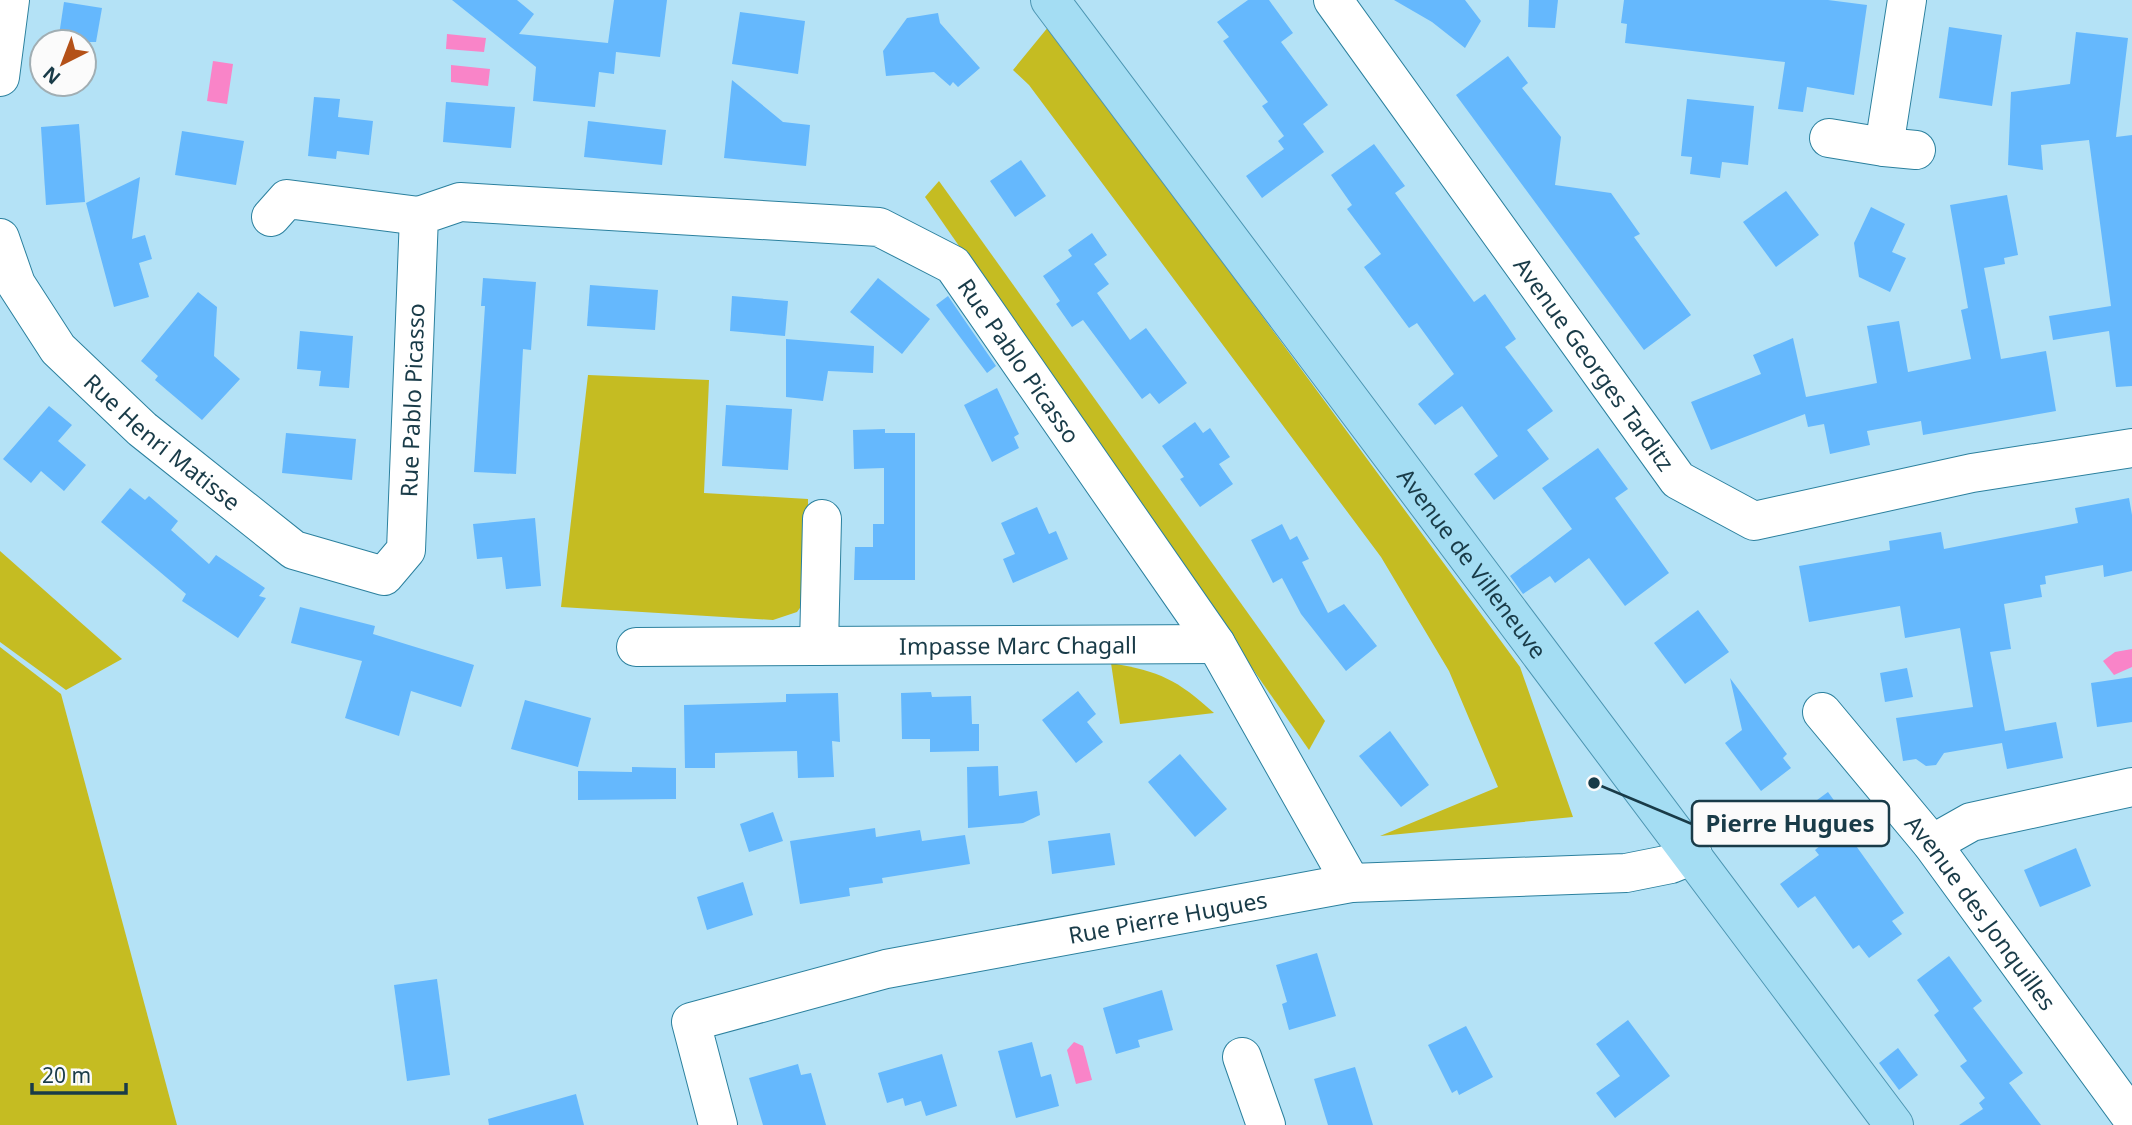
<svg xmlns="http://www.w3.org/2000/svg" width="2132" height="1125" font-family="'Noto Sans',sans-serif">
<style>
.green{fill:#c5bc22}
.water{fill:#f984c8}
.building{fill:#65b8fd}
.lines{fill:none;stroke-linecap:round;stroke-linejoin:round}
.minor-casing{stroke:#2b809e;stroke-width:40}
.major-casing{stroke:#4c95b2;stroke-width:40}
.minor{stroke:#fff;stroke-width:38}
.major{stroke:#a4ddf3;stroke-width:38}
.labels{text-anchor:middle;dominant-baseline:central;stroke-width:5;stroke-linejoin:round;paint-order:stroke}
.street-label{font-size:23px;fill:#193b48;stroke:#fbfbfb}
.leader{fill:none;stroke:#193b48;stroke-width:2.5}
.callout-dot{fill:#193b48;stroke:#fbfbfb;stroke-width:2.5}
.callout{fill:#fbfbfb;stroke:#193b48;stroke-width:2.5}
.callout-label{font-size:24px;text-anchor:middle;font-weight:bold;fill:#193b48}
</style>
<rect width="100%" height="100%" fill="#b4e2f6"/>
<g class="green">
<path d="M1049,26L1520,667L1573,817L1380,836L1498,787L1449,671L1381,557L1029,85L1013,70Z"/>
<path d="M939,181L1325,721L1309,750L925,197Z"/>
<path d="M588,375L709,380L704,493L808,499V597L797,612L773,620L561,607Z"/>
<path d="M0,551L122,659L66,690L0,642Z"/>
<path d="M0,647L61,694L177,1125H0Z"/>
<path d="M1111,663C1161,672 1176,679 1214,713L1120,724Z"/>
</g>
<g class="water">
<path d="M447,34L486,38L484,52L446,49Z"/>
<path d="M213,61L233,64L227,104L207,101Z"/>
<path d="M451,65L490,69L488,86L451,82Z"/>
<path d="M2132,649V667L2114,675L2103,661L2115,652Z"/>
<path d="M1074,1042L1083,1046L1092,1080L1076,1084L1067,1050Z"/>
</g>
<g class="building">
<path d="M452,0H517L534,14L519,34L608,43L614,0H667L660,57L616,52L614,74L599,72L595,107L533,101L536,67Z"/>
<path d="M1248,0H1269L1293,33L1281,42L1328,105L1303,124L1324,152L1262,198L1246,176L1284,149L1278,141L1284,136L1262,106L1268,102L1223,41L1229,37L1217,22Z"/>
<path d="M1394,0H1465L1481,21L1465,48L1432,22Z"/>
<path d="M1529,0H1558L1555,28L1528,27Z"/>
<path d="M1624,0H1828L1867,5L1854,95L1807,87L1803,112L1778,109L1785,62L1625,43L1627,24L1621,23Z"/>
<path d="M64,2L102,8L96,42H58Z"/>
<path d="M740,12L805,21L798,74L732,64Z"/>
<path d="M938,13L940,23L980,68L958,87L953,82L950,86L934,72L886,76L883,51L907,18Z"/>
<path d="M1949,27L2002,35L1992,106L1939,98Z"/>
<path d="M2076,32L2128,38L2116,137L2132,135V386L2116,387L2109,331L2053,340L2049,316L2111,306L2089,140L2041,145L2043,170L2008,165L2011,92L2070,84Z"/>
<path d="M1508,56L1528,83L1522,88L1561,137L1555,185L1611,193L1640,234L1634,237L1691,315L1644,350L1456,95Z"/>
<path d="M732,80L783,122L810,125L806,166L724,158Z"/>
<path d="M314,97L340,99L338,117L373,121L369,155L337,151L336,159L308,156Z"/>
<path d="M1687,99L1754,106L1748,165L1722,162L1720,178L1690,174L1692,157L1681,156Z"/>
<path d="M446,102L515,107L511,148L443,142Z"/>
<path d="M588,121L666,130L662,165L584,157Z"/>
<path d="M79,124L85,202L46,205L41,127Z"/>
<path d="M182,131L244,141L236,185L175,175Z"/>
<path d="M1374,144L1405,186L1395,193L1442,258L1474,302L1485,294L1508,327L1516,339L1505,347L1553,411L1527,430L1549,459L1494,500L1474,474L1498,456L1462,406L1435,425L1418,404L1454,374L1417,323L1409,328L1364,267L1381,254L1347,209L1352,205L1331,175Z"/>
<path d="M1021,160L1046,196L1015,217L990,181Z"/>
<path d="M140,177L132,239L145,235L152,259L139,263L149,297L114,307L86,203Z"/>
<path d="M1786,191L1819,235L1776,267L1743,222Z"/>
<path d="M2007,195L2018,255L2004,258L2005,264L1984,268L2001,359L2046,351L2056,411L1923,435L1921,421L1867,431L1870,445L1830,454L1824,424L1808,427L1805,414L1711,450L1691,402L1761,374L1753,355L1793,338L1806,397L1877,383L1867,326L1899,321L1908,372L1971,359L1961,310L1968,308L1950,205Z"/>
<path d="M1871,207L1905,224L1892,252L1906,258L1890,292L1859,277L1854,243Z"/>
<path d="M1092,233L1107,255L1094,264L1109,284L1097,293L1130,340L1146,328L1187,383L1159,404L1150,393L1142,399L1083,320L1072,327L1056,304L1060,301L1043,276L1072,256L1068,250Z"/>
<path d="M483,278L536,282L531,350L523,349L516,474L474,472L485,306H481Z"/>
<path d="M878,278L930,319L902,354L850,312Z"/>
<path d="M590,285L658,290L655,330L587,326Z"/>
<path d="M198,292L217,307L214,356L240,379L202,420L155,380L158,376L141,361Z"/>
<path d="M732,296L788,301L785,336L730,331Z"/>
<path d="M948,296L996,366L987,373L936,305Z"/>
<path d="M300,331L353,336L349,388L319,386L321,371L297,369Z"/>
<path d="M786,339L874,346L873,373L828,371L823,401L786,397Z"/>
<path d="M997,388L1019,434L1014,437L1019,448L992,462L964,405Z"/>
<path d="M726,405L792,409L788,470L722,466Z"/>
<path d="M49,406L72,425L58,441L86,465L64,491L41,471L31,483L3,459Z"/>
<path d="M1195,422L1203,433L1210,428L1230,457L1219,464L1233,484L1200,507L1180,479L1184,477L1162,446Z"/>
<path d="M885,429V433H915V580H854L855,547H873V524H884V468L854,469L853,430Z"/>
<path d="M286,433L356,439L352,480L282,473Z"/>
<path d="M1598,448L1628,489L1615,498L1669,573L1625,606L1589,558L1555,583L1550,576L1523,594L1510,576L1572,529L1542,488Z"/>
<path d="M130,488L145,500L149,496L178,521L171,530L209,564L216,555L265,588L259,596L266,598L238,638L182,601L186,594L101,522Z"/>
<path d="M2129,498L2132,515V571L2104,577L2103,565L2045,576L2046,584L2040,585L2042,597L2004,604L2011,649L1990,652L2005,731L2056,722L2063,758L2007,769L2002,743L1944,753L1936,765L1926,766L1916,759L1903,761L1896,718L1973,707L1960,628L1905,638L1900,606L1809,622L1799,566L1890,550L1889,541L1941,532L1944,549L2078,523L2075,508Z"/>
<path d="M1037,507L1049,534L1056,531L1068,559L1013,583L1003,559L1015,554L1001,523Z"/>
<path d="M535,518L541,586L506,589L502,557L477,559L473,524Z"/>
<path d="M1282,524L1290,540L1297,536L1309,559L1302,562L1328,613L1344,604L1377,646L1346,671L1301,614L1282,578L1273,583L1251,540Z"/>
<path d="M300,607L375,626L373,634L474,665L461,707L411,691L399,736L345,718L362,661L291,643Z"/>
<path d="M1698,610L1729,652L1685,684L1654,643Z"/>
<path d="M1907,668L1913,697L1885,702L1880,673Z"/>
<path d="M2132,677V722L2097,727L2091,683Z"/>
<path d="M1730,678L1787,754L1783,758L1791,768L1761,791L1725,743L1742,730Z"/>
<path d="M1078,691L1096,714L1087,722L1103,742L1076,763L1042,720Z"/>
<path d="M931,692L932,697L971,696L972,724H979V751L930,752V739H902L901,693Z"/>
<path d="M838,693L840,742L832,741L834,777L798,778L797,751L715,753V768H685L684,705L786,702V694Z"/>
<path d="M525,700L591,718L578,767L511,749Z"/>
<path d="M1390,731L1429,785L1401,807L1359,756Z"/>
<path d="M1180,754L1227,809L1195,837L1148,782Z"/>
<path d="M998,766L999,796L1037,791L1040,815L1023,823L968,828L967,767Z"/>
<path d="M632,767L676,768V799L578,800V771L632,772Z"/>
<path d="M1828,792L1861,838L1854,843L1904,913L1892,921L1902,934L1869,958L1859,945L1853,949L1815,896L1798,908L1780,884L1819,855L1815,850L1821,845L1798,814Z"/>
<path d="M773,812L783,841L749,852L740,824Z"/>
<path d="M875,828L876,837L920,830L922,841L965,835L970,864L882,878L883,883L849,888L850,896L800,904L790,841Z"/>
<path d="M1110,833L1115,865L1052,874L1048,841Z"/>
<path d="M2076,848L2091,886L2040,907L2024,870Z"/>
<path d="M743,882L753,915L707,930L697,897Z"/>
<path d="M1317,953L1336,1016L1289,1030L1282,1004L1287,1002L1276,965Z"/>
<path d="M1949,956L1982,1001L1973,1008L2023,1073L2009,1083L2041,1125H1959L1983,1109L1979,1103L1985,1098L1960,1066L1967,1061L1934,1015L1939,1011L1917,980Z"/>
<path d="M437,979L450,1075L407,1081L394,985Z"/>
<path d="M1162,990L1173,1030L1138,1040L1140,1047L1116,1054L1103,1008Z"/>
<path d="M1628,1020L1670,1076L1615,1118L1596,1093L1620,1076L1596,1044Z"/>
<path d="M1466,1026L1493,1077L1459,1095L1457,1090L1452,1093L1428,1045Z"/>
<path d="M1032,1042L1041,1077L1051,1074L1059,1106L1016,1118L998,1051Z"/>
<path d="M1898,1048L1918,1075L1899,1090L1879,1063Z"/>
<path d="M942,1054L957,1106L926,1116L921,1101L905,1106L903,1098L887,1103L878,1073Z"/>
<path d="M798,1064L801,1075L811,1073L826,1125H763L749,1078Z"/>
<path d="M1355,1067L1373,1125H1328L1314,1079Z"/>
<path d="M576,1094L584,1125H489L488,1119Z"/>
</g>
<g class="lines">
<g class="minor-casing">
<g id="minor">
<path id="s1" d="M1333,0L1678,480L1754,521L1972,473L2132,448"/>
<path d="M1907,0L1884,147L1916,150"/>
<path d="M0,77L10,0"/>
<path d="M1829,138L1884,147"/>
<path d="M271,217L287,199L419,216"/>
<path id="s2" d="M0,238L16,284L58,349L142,429L294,550L384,576L406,550L419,216L460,202L879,227L953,265L1216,644L1351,883"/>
<path d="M819,646L822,519"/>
<path id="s3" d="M636,647L1216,644"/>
<path id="s4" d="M1822,712L1932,844L2132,1118"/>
<path d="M1932,844L1971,822L2132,787"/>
<path d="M1242,1057L1266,1125"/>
<path id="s5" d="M718,1125L691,1022L886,969L1351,883L1626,873L1671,864L1693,855"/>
</g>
</g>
<g class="major-casing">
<g id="major">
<path id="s6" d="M1050,0L1894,1125"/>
</g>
</g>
<use href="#minor" class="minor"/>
<use href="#major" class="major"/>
</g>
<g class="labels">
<g class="street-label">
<text stroke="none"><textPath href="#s2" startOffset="1561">Rue Pablo Picasso</textPath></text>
<text stroke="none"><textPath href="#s1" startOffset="448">Avenue Georges Tarditz</textPath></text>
<text stroke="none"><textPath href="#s2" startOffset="714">Rue Pablo Picasso</textPath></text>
<text stroke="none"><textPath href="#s2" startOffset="266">Rue Henri Matisse</textPath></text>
<text stroke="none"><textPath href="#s6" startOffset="704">Avenue de Villeneuve</textPath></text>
<text stroke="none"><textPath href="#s3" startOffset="382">Impasse Marc Chagall</textPath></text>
<text stroke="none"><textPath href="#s4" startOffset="256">Avenue des Jonquilles</textPath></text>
<text stroke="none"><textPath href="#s5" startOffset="595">Rue Pierre Hugues</textPath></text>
</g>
</g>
<path class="leader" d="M1594 783L1692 824"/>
<circle class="callout-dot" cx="1594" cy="783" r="7"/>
<rect class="callout" x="1692" y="801" width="197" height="45" rx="7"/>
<g class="callout-label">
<text x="1790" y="832">Pierre Hugues</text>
</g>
<g transform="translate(63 63) rotate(222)"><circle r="33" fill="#fbfbfb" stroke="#a1aeb3" stroke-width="2"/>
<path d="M0-5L12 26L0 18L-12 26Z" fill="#b45118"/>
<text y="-10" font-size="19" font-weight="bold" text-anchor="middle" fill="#193b48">N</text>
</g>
<path d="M32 1083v10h94v-10" fill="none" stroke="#193b48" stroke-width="3.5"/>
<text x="42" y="1083" font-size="21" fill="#193b48" stroke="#fbfbfb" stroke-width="5" paint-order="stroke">20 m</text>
</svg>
